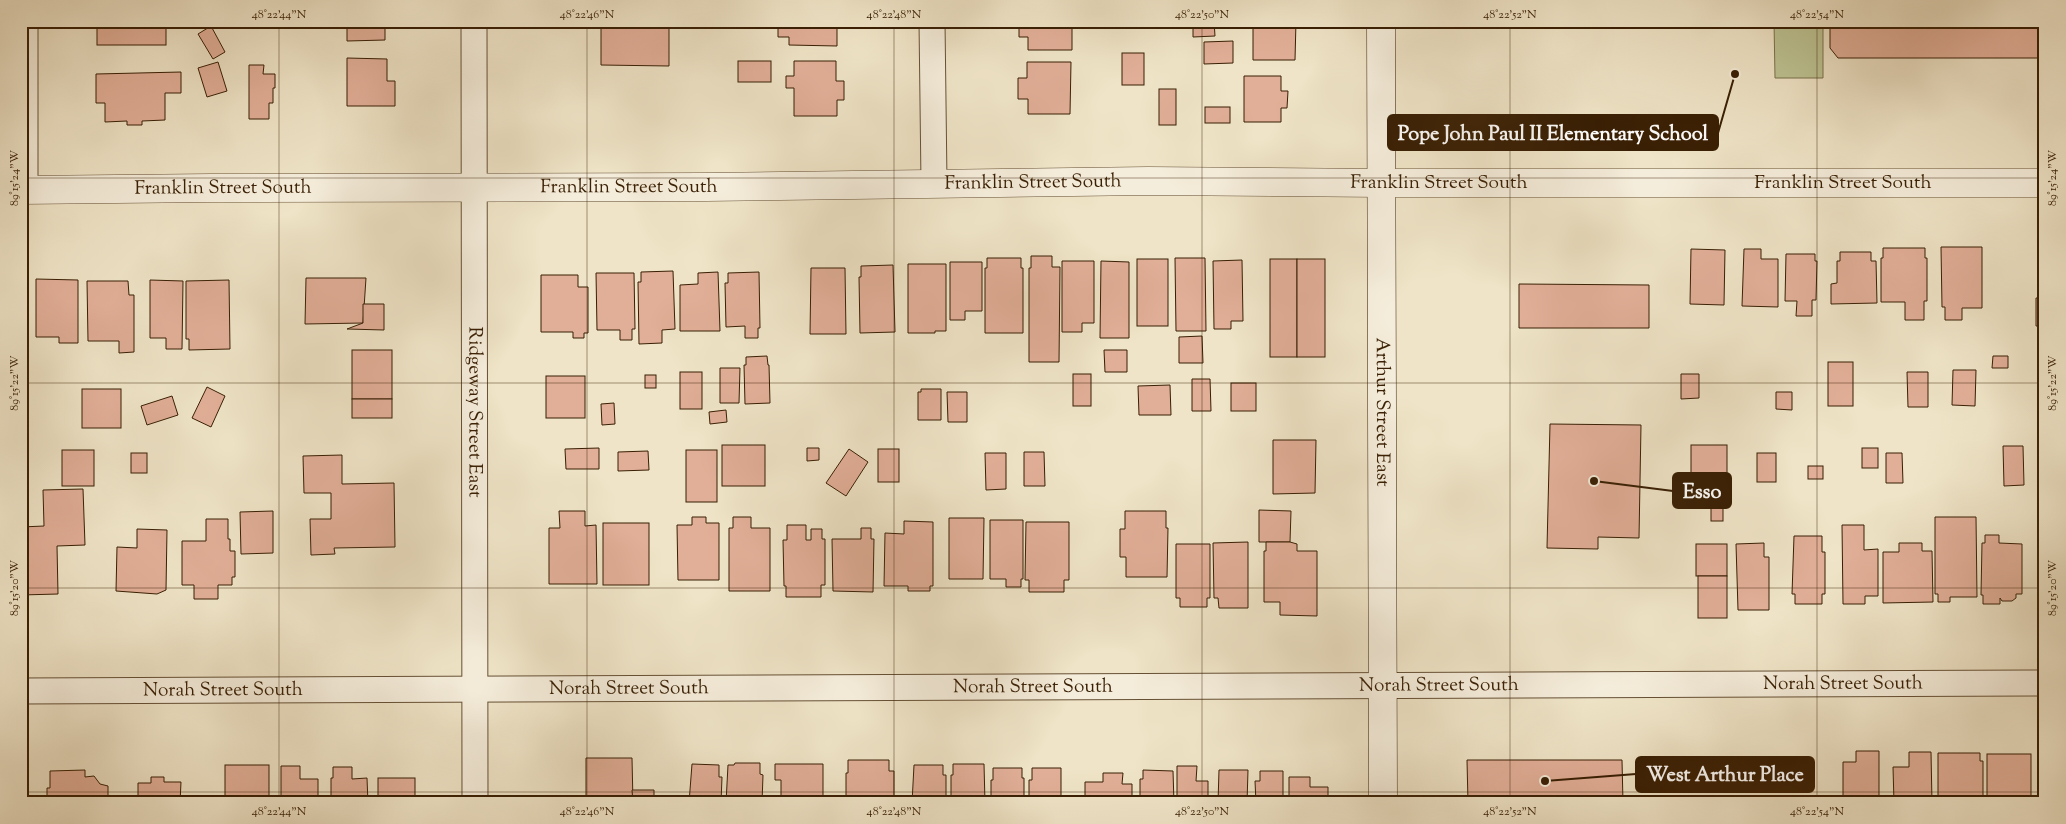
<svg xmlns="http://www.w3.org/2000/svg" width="2066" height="824" font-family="'Sorts Mill Goudy',serif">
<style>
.green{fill:#bdc393;stroke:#7b714c}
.building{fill:#e1ae97;stroke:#391f04}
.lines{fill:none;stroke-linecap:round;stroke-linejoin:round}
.minor-casing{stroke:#665035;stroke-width:27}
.tertiary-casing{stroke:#665035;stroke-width:29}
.secondary-casing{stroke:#391f04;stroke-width:29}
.minor{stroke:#f5eddb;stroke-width:25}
.tertiary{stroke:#f5eddb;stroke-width:28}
.secondary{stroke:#f5eddb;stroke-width:28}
.ticks{fill:none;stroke:#391f04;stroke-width:1;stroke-opacity:0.45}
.labels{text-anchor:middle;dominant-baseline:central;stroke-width:4.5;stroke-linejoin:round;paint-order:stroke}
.street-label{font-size:19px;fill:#391f04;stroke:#f5eddb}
.leader{fill:none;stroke:#391f04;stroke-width:2}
.callout-dot{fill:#391f04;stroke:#f5eddb;stroke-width:2}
.callout{fill:#391f04;stroke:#391f04;stroke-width:2}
.callout-label{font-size:20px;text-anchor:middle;font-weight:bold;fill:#fff}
.neatline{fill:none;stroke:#391f04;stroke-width:2}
.ticks-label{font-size:12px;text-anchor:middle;fill:#391f04}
</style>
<rect width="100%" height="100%" fill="#efe4c7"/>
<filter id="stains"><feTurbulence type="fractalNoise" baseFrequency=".004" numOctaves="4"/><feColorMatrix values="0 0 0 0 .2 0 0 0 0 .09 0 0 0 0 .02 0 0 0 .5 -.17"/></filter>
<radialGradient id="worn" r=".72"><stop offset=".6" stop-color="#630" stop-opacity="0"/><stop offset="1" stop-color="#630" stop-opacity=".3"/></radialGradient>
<path class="green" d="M1774,21H1823V78H1775Z"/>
<g class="building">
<rect x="97" y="21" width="69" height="24"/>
<path d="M347,21H395V24H385V40L347,41Z"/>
<path d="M601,21H669V66L601,65Z"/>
<path d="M778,21H845V27H837V46L789,45V37H778Z"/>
<path d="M1019,21H1072V50H1028V37H1019Z"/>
<path d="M1193,21H1214L1215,36L1193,37Z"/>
<path d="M1253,21H1296L1295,60H1253Z"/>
<path d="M1830,21H2045V58H1838L1830,48Z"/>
<path d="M211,26L225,52L213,59L198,34Z"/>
<path d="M1233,41V63L1204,64V42Z"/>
<rect x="1122" y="53" width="22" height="32"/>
<path d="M347,58L387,59V81H395V106H347Z"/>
<rect x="738" y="61" width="33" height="21"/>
<path d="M794,61H836V81H844V100H837V116H794V88H786V76H794Z"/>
<path d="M218,62L227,91L207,97L198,68Z"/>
<path d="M1027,62H1071L1070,114H1028V99H1018V78H1027Z"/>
<path d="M249,65H264L263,74H275V88H273V103H269V119H249Z"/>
<path d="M181,72V93H165V120L142,121V125H127V121L105,122V103H96V74Z"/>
<path d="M1244,76H1281V91H1288L1287,108H1281V122H1244Z"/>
<rect x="1159" y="89" width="17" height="36"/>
<rect x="1205" y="107" width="25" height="16"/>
<path d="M1941,247H1982V308H1962V320H1945V307H1942Z"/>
<path d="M1883,248H1925V258H1927V301H1924V320H1905V302H1881V258H1883Z"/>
<path d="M1691,249L1725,250L1724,305L1690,304Z"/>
<path d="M1744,249H1761V259H1778V307L1742,306Z"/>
<path d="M1840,252H1871V261H1876L1877,303L1831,304V284L1837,283V261H1840Z"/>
<path d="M1786,254H1815V261H1817L1816,300H1812V316H1796L1797,301H1785Z"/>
<path d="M1031,256H1052V267H1060L1059,362H1029V268H1031Z"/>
<path d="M987,258H1021V268H1023V333H985V268H987Z"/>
<path d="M1175,258H1205L1206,331H1176Z"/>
<rect x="1137" y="259" width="31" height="67"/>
<rect x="1270" y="259" width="27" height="98"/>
<rect x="1297" y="259" width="28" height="98"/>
<path d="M1242,260L1243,321H1231V329H1214L1213,261Z"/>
<path d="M1062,261H1094V323H1082V332H1062Z"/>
<path d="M1101,261L1129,262V338H1100Z"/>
<path d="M2043,261H2045V326H2036V298H2042Z"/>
<path d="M950,262H982V311H965V320H950Z"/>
<path d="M908,264H946V331H935V333H908Z"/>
<path d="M893,265L895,332L860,333L859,277H861V266Z"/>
<path d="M811,268H845L846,334H810Z"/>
<path d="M673,271L675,329L662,330V343L639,344L638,282H641V272Z"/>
<path d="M718,272L720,331H680V285L698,284V273Z"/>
<path d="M759,272L760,328H758V338H745V326L726,327L725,283H728V273Z"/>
<path d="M596,273H634L635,329H632V340H620V330H597Z"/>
<path d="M541,275H578V287H588V333H584V338H573V332H541Z"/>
<path d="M306,278H366L363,323L305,324Z"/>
<path d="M36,279L78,280V343H59V337H36Z"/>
<path d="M150,280L183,281L182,349H166V338H150Z"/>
<path d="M229,280L230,349L189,350V339H186V281Z"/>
<path d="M87,281H128L129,295H134V352L119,353V341H88Z"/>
<path d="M1519,284L1649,285V328H1519Z"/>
<path d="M363,304H384V330L347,329L363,323Z"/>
<path d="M1202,336L1203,363H1179V337Z"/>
<rect x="352" y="350" width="40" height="49"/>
<path d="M1104,350H1127V372H1105Z"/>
<path d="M767,356L768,365H769L770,403L745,404L744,365H746V357Z"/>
<path d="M1993,356H2008V368H1992Z"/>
<rect x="1828" y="362" width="25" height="44"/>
<path d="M720,368H740L739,403H720Z"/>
<path d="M1953,370H1976L1975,406L1952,405Z"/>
<rect x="680" y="372" width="22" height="37"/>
<path d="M1907,372H1928V407H1908Z"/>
<rect x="1073" y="374" width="18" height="32"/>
<path d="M1681,374H1699V398L1681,399Z"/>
<rect x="645" y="375" width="11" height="13"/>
<rect x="546" y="376" width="39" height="42"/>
<path d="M1192,379H1210L1211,411H1192Z"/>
<rect x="1231" y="383" width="25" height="28"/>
<path d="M1170,385L1171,415H1139L1138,386Z"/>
<path d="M207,387L225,396L211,427L192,418Z"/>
<rect x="82" y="389" width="39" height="39"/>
<path d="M921,389H941V420H918V392H921Z"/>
<path d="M947,392H967V422H948Z"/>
<path d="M1776,392H1792V410L1776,409Z"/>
<path d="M172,396L178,415L147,425L141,406Z"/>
<rect x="352" y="399" width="40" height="19"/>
<path d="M614,403L615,424L602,425L601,404Z"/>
<path d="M726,410L727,422L710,424L709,412Z"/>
<path d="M1550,424L1641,425L1639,538L1598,537V549L1547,548Z"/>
<path d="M1273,440H1316L1315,493L1273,494Z"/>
<rect x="722" y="445" width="43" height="41"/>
<rect x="1691" y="445" width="36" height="62"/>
<path d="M2003,446H2023L2024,485L2004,486Z"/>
<path d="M599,448V469H566L565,449Z"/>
<path d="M807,448H819V460L807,461Z"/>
<rect x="1862" y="448" width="16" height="20"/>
<path d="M849,449L868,462L846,496L826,483Z"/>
<rect x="878" y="449" width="21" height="33"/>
<rect x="62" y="450" width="32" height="36"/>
<rect x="686" y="450" width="31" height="52"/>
<path d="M648,451L649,470L618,471V452Z"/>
<path d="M1024,452H1044L1045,486H1024Z"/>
<rect x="131" y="453" width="16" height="20"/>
<path d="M985,453H1006V489L986,490Z"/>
<rect x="1757" y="453" width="19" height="29"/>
<path d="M1886,453H1902L1903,483H1886Z"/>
<path d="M342,455V484L394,483L395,547L334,548L335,554L311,555L310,519H331V493H304L303,456Z"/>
<rect x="1808" y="466" width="15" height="13"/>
<path d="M83,489L85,545L57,546L58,594L21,595V527L44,526L43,490Z"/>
<rect x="1711" y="508" width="12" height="13"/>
<path d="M1259,510L1291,511L1290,542H1259Z"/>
<path d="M273,511V553L241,554L240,512Z"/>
<path d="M559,511H585V526L596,525L597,584H549V528H560Z"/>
<path d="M1125,511H1166V528H1168L1167,577H1126V557H1120V529H1125Z"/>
<path d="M692,517H706V523H719V580H678L677,525H692Z"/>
<path d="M733,517H751V528H770V591H729V528H733Z"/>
<path d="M1935,517H1976L1977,597H1950V602H1938V594H1935Z"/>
<path d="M949,518H984L983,579H949Z"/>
<path d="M206,519H228V539H230V551H235V577H232V585H218V599H194V585H182V541H206Z"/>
<path d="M990,520H1023V579H1021V587H1006V579H990Z"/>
<path d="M904,521L933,522V586H930V591H908V586H884L885,533L904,534Z"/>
<path d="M1026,522H1069V580H1064V592H1029V580H1025Z"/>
<rect x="603" y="523" width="46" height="62"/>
<path d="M787,525H806V540H811V529H822V539H825V585H821V597H786V586H784L783,540H787Z"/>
<path d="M1842,525H1864V550L1878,549V596H1865V604H1843Z"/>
<path d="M861,528H871V539H874L873,592L833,591L832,539H861Z"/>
<path d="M137,529L167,530L166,590L157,594L116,591L117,547L137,548Z"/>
<path d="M2042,532H2045V592L2044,583H2042Z"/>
<path d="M1985,535H1999V543L2022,544V594H2016V598L2012,601H2002L2000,598V604H1983V595H1981L1982,543H1985Z"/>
<path d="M1794,536H1822V552H1825V594H1822V604H1795V594H1792Z"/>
<path d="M1248,542V608H1219L1218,598H1214L1213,543Z"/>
<path d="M1266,542H1290L1297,544V551H1317V616L1280,615V602H1264V551H1266Z"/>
<path d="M1764,543V557H1769V610H1738L1736,544Z"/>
<path d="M1899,543H1922V551H1932L1933,602L1883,603V552H1899Z"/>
<path d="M1176,544H1210V598H1207V607H1180V598H1176Z"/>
<rect x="1696" y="544" width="31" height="32"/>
<rect x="1698" y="576" width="29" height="42"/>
<path d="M2043,747H2045V803L2041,802Z"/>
<path d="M1856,751H1879V803H1843V762H1856Z"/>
<path d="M1909,752H1931L1932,803H1894L1893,767H1909Z"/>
<path d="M1938,753H1980V761H1983V803H1938Z"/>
<rect x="1987" y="754" width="44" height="49"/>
<path d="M586,758H632L633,803H597V797H586Z"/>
<path d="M848,760H889V771H894V803H846V773H848Z"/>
<path d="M1467,760H1622L1623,803H1468Z"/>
<path d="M735,763H760V774L763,775L762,803H726L728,765H734Z"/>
<path d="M692,764L719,765V777H722L721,803H689Z"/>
<path d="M775,764H823V803H781V780H775Z"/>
<path d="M953,764H984L985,803H951V775H953Z"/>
<rect x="225" y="765" width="44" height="38"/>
<path d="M914,765H943V775H946V803H912Z"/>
<path d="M281,766H300V779H318V803H281Z"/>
<path d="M1177,766H1197L1196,781H1208V803H1177Z"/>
<path d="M333,767H352V779L367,778L368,803H331V778H333Z"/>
<path d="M993,768H1022V778H1024V803H991V780H993Z"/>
<path d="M1032,768H1061V803H1029V780H1032Z"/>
<path d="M85,770V777L94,776L100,784L108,786V803H47V788H50V771Z"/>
<path d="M1143,770L1173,771L1174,803H1140V779H1143Z"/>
<path d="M1219,770H1248L1247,803H1218Z"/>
<path d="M1260,771H1283V803H1256L1255,781H1260Z"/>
<path d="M1103,773H1123L1122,784H1132V803H1085V782H1103Z"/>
<path d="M151,777H164V782H181L180,803H138V783H151Z"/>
<path d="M1289,777H1310V787H1328V803H1289Z"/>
<rect x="378" y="778" width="37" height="25"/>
<path d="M632,790H654V803H633Z"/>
</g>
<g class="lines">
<g class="minor-casing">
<g id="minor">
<path d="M25,21V190"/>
<path id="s1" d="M474,21L475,803"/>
<path d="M932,21L934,183"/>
<path id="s2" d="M21,691L2045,683"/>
</g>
</g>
<g class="tertiary-casing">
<g id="tertiary">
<path id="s3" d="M21,190L211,188L706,187L1148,181L1382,183H2045"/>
</g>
</g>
<g class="secondary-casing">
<g id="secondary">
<path id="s4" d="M1381,21L1383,803"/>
</g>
</g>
<use href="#minor" class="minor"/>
<use href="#tertiary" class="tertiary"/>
<use href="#secondary" class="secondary"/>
</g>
<path class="ticks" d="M279,21V803M587,21V803M894,21V803M1202,21V803M1510,21V803M1817,21V803M21,178H2045M21,383H2045M21,588H2045M21,792H2045"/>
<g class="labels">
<g class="street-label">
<text stroke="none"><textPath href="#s3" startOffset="1012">Franklin Street South</textPath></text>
<text stroke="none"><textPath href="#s3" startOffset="1418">Franklin Street South</textPath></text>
<text stroke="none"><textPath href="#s3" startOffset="1822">Franklin Street South</textPath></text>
<text stroke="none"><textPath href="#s3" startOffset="608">Franklin Street South</textPath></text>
<text stroke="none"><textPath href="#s3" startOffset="202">Franklin Street South</textPath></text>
<text stroke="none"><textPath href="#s1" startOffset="391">Ridgeway Street East</textPath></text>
<text stroke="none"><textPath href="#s4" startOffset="391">Arthur Street East</textPath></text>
<text stroke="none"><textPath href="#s2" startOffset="1822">Norah Street South</textPath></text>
<text stroke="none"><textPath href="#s2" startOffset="1418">Norah Street South</textPath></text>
<text stroke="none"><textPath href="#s2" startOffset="1012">Norah Street South</textPath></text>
<text stroke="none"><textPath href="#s2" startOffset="608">Norah Street South</textPath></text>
<text stroke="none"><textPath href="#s2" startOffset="202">Norah Street South</textPath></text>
</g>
</g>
<path class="leader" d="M1735 74L1718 133M1594 481L1673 491M1545 781L1636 774"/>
<g class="callout-dot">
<circle cx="1735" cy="74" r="5"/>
<circle cx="1594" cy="481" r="5"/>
<circle cx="1545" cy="781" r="5"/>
</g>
<g class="callout">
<rect x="1388" y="115" width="330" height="35" rx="5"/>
<rect x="1673" y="473" width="58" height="35" rx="5"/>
<rect x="1636" y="757" width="178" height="35" rx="5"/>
</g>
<g class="callout-label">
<text x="1553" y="140">Pope John Paul II Elementary School</text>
<text x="1702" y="498">Esso</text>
<text x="1725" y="781">West Arthur Place</text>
</g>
<rect width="2066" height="824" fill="none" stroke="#efe4c7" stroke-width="55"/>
<rect x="28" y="28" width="2010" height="768" class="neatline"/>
<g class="ticks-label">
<text x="279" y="18">48°22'44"N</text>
<text x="587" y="18">48°22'46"N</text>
<text x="894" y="18">48°22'48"N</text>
<text x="1202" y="18">48°22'50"N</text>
<text x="1510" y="18">48°22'52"N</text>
<text x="1817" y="18">48°22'54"N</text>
<text transform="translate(2052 178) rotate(-90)" y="4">89°15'24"W</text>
<text transform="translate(14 178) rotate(-90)" y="4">89°15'24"W</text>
<text transform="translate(2052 383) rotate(-90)" y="4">89°15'22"W</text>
<text transform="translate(14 383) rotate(-90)" y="4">89°15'22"W</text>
<text transform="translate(2052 588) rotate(-90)" y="4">89°15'20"W</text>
<text transform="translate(14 588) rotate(-90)" y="4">89°15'20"W</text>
<text x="279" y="815">48°22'44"N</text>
<text x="587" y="815">48°22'46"N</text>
<text x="894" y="815">48°22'48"N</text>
<text x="1202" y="815">48°22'50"N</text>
<text x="1510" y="815">48°22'52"N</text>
<text x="1817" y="815">48°22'54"N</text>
</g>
<rect width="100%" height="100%" filter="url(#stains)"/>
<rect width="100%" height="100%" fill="url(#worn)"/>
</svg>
